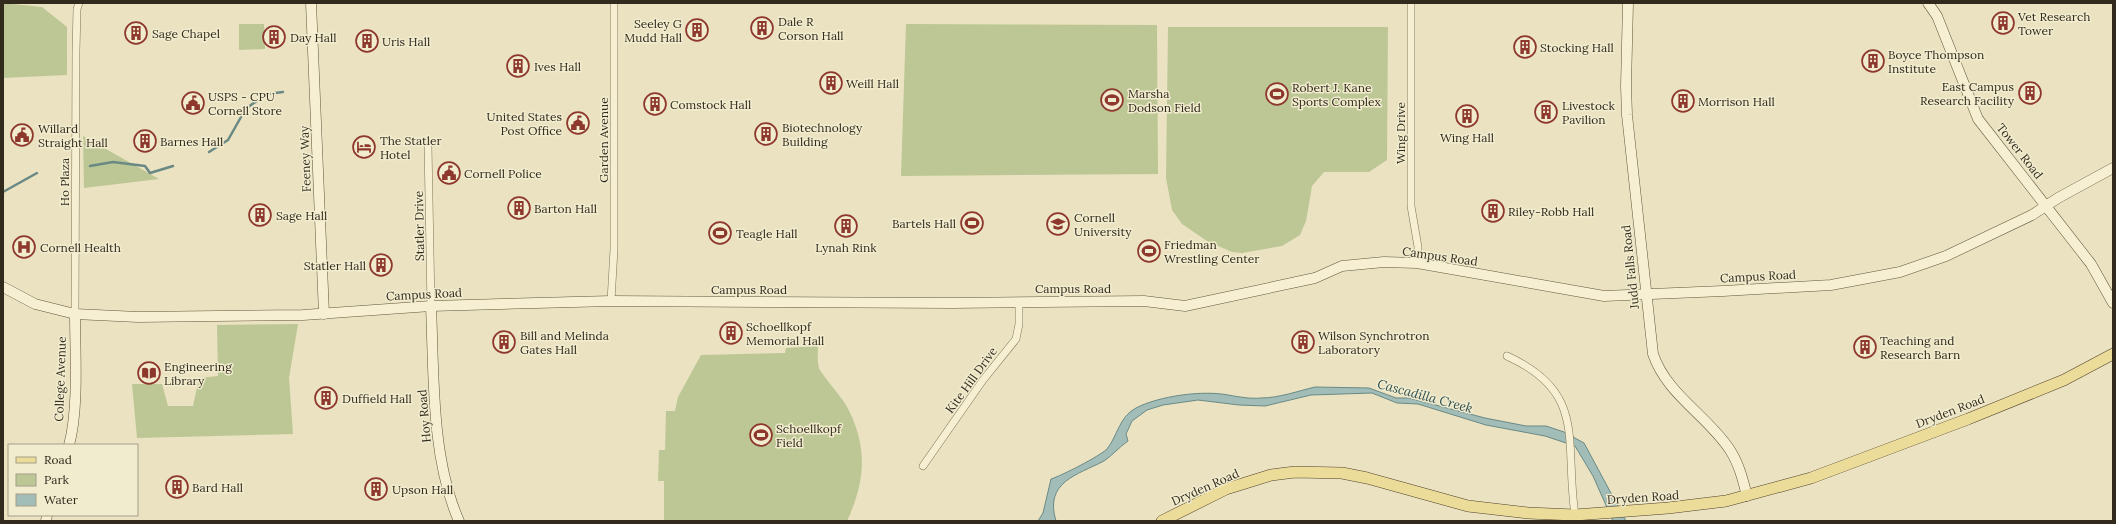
<svg xmlns="http://www.w3.org/2000/svg" width="2116" height="524" font-family="Lora,serif">
<style>
.green{fill:#bcc795}
.water{fill:#a2bdb8;stroke:#6a8985}
.lines{fill:none;stroke-linecap:round;stroke-linejoin:round}
.stream{stroke:#6a8985;stroke-width:2.5}
.street-casing{stroke:#827359;stroke-width:8}
.secondary-casing{stroke:#64553c;stroke-width:11}
.primary-casing{stroke:#50412d;stroke-width:12}
.street{stroke:#f6efd2;stroke-width:7}
.secondary{stroke:#f6efd2;stroke-width:10}
.primary{stroke:#ecdc99;stroke-width:11}
.labels{text-anchor:middle;dominant-baseline:central;stroke-width:3;stroke-linejoin:round;paint-order:stroke}
.poi-label{font-size:12px;fill:#322a1d;stroke:#f2eccf;text-anchor:start}
.street-label{font-size:12px;fill:#322a1d;stroke:#f2eccf}
.water-label{font-size:13px;font-style:italic;fill:#2d4f51;stroke:#f2eccf}
</style>
<rect width="100%" height="100%" fill="#eae2c0"/>
<g class="green">
<path d="M3,3L42,7L67,27V75L3,78Z"/>
<path d="M239,24H264L265,49L239,50Z"/>
<path d="M906,24L1157,25L1158,174L901,176Z"/>
<path d="M1388,27L1387,160L1369,172H1324L1312,186L1306,221L1300,235L1282,246L1242,253L1232,252L1207,241L1182,224L1172,210L1166,178L1168,27Z"/>
<path d="M83,136L159,179L84,188Z"/>
<path d="M298,324L289,378L293,434L137,438L132,384H162L168,406H193L199,378L218,376L217,325Z"/>
<path d="M818,346C818,352 817,362 819,368C822,375 840,395 846,405C868,445 866,480 847,521H664V481H658L659,450H665L666,411H675L678,397L701,355L785,353L786,348Z"/>
</g>
<path class="water" d="M1315,387L1369,388L1396,398H1409L1485,418L1526,426H1546L1564,432L1584,443L1626,521H1613L1593,476L1575,446L1545,436L1486,425L1418,404L1397,403L1372,393L1311,395L1265,406L1239,405L1198,400L1163,405L1147,410L1132,421L1126,434L1128,441C1119,447 1113,455 1104,461C1077,475 1044,482 1056,521H1038L1043,513L1051,479C1061,476 1100,456 1107,449C1118,435 1119,417 1136,408C1159,396 1203,390 1228,395C1240,397 1250,399 1261,398C1279,398 1298,391 1315,387Z"/>
<g class="lines">
<g class="stream">
<path d="M248,107L267,94L283,92"/>
<path d="M209,152L228,140L241,117"/>
<path d="M90,166L113,162L145,166L150,173L173,166"/>
<path d="M3,192L37,173"/>
</g>
<g class="street-casing">
<g id="street">
<path d="M1411,3V206L1418,247L1417,263"/>
<path d="M428,146L431,306"/>
<path d="M611,301L614,249V3"/>
<path d="M75,314L76,51L77,9L79,3"/>
<path d="M1507,356C1588,393 1564,441 1575,515"/>
<path d="M923,466L983,380L1016,339L1019,324V302"/>
</g>
</g>
<g class="secondary-casing">
<g id="secondary">
<path d="M311,3L324,314"/>
<path d="M1628,3L1626,86L1627,115L1653,354C1667,395 1707,415 1730,450C1739,464 1743,480 1747,496"/>
<path d="M1928,3L1937,16L1978,119L2091,264L2113,303"/>
<path d="M3,287L35,304L75,314L138,317L303,315L431,306L611,301L952,303L1144,301L1185,306L1315,278L1342,266L1384,262L1417,263L1604,296L1723,291L1831,285L1900,272L1946,256L2032,215L2058,198L2113,168"/>
<path d="M431,306C434,375 431,458 459,521"/>
<path d="M69,445C79,409 75,352 75,314"/>
<path d="M46,521L47,515"/>
</g>
</g>
<g class="primary-casing">
<path id="primary" d="M1162,521L1226,489L1271,475L1295,472L1342,473L1367,478L1468,506L1528,513L1575,515L1668,508L1726,501L1811,478L1968,419L2064,380L2113,354"/>
</g>
<use href="#street" class="street"/>
<use href="#secondary" class="secondary"/>
<use href="#primary" class="primary"/>
</g>
<defs>
<g id="building-ring" transform="scale(1.15)"><circle r="9.5" fill="#f2eccf" stroke="#8d372d" stroke-width="1.5"/><path d="M-4-6H4V6H1V3H-1V6H-4ZM-2.5-4.3h1.7v1.8h-1.7ZM.8-4.3h1.7v1.8H.8ZM-2.5-1h1.7V.8h-1.7ZM.8-1h1.7V.8H.8Z" fill="#8d372d"/></g>
<g id="stadium-ring" transform="scale(1.15)"><circle r="9.5" fill="#f2eccf" stroke="#8d372d" stroke-width="1.5"/><path d="M0-5a6.5 5 0 1 0 0 10a6.5 5 0 1 0 0-10ZM-3.5-1.8h7v3.6h-7Z" fill="#8d372d"/></g>
<g id="civic-ring" transform="scale(1.15)"><circle r="9.5" fill="#f2eccf" stroke="#8d372d" stroke-width="1.5"/><path d="M-.6-6.5H3V-4.5H.6V-3L4-1V1h2V6H-6V1h2V-1L-.6-3ZM-1.2 2.5V6h2.4V2.5Z" fill="#8d372d"/></g>
<g id="hotel-ring" transform="scale(1.15)"><circle r="9.5" fill="#f2eccf" stroke="#8d372d" stroke-width="1.5"/><path d="M-6-4.5h1.5V1H6V5H4.5V3h-9V5H-6ZM-4 0a1.8 1.8 0 1 1 3.6 0ZM.5 0V-2.5h3Q6-2.5 6 0Z" fill="#8d372d"/></g>
<g id="university-ring" transform="scale(1.15)"><circle r="9.5" fill="#f2eccf" stroke="#8d372d" stroke-width="1.5"/><path d="M0-5L7-2L0 1L-7-2ZM-4 1L0 2.5L4 1V4Q0 6-4 4Z" fill="#8d372d"/></g>
<g id="hospital-ring" transform="scale(1.15)"><circle r="9.5" fill="#f2eccf" stroke="#8d372d" stroke-width="1.5"/><path d="M-5-5h3v3.5h4V-5h3V5h-3V1.5h-4V5h-3Z" fill="#8d372d"/></g>
<g id="library-ring" transform="scale(1.15)"><circle r="9.5" fill="#f2eccf" stroke="#8d372d" stroke-width="1.5"/><path d="M-6-4Q-3-5.5-.7-3.5V5Q-3 3-6 4ZM6-4Q3-5.5 .7-3.5V5Q3 3 6 4Z" fill="#8d372d"/></g>
</defs>
<g fill-rule="evenodd">
<use href="#building-ring" x="2003" y="23"/>
<use href="#building-ring" x="762" y="28"/>
<use href="#building-ring" x="697" y="30"/>
<use href="#building-ring" x="136" y="33"/>
<use href="#building-ring" x="274" y="37"/>
<use href="#building-ring" x="367" y="41"/>
<use href="#building-ring" x="1525" y="47"/>
<use href="#building-ring" x="1873" y="61"/>
<use href="#building-ring" x="518" y="66"/>
<use href="#building-ring" x="831" y="83"/>
<use href="#building-ring" x="2030" y="93"/>
<use href="#stadium-ring" x="1277" y="94"/>
<use href="#stadium-ring" x="1112" y="100"/>
<use href="#building-ring" x="1683" y="101"/>
<use href="#civic-ring" x="193" y="103"/>
<use href="#building-ring" x="655" y="104"/>
<use href="#building-ring" x="1546" y="112"/>
<use href="#building-ring" x="1467" y="116"/>
<use href="#civic-ring" x="578" y="123"/>
<use href="#building-ring" x="766" y="134"/>
<use href="#civic-ring" x="22" y="135"/>
<use href="#building-ring" x="145" y="141"/>
<use href="#hotel-ring" x="364" y="147"/>
<use href="#civic-ring" x="449" y="173"/>
<use href="#building-ring" x="519" y="208"/>
<use href="#building-ring" x="1493" y="211"/>
<use href="#building-ring" x="260" y="215"/>
<use href="#stadium-ring" x="972" y="223"/>
<use href="#university-ring" x="1058" y="224"/>
<use href="#building-ring" x="846" y="226"/>
<use href="#stadium-ring" x="720" y="233"/>
<use href="#hospital-ring" x="24" y="247"/>
<use href="#stadium-ring" x="1149" y="251"/>
<use href="#building-ring" x="381" y="265"/>
<use href="#building-ring" x="731" y="333"/>
<use href="#building-ring" x="504" y="342"/>
<use href="#building-ring" x="1303" y="342"/>
<use href="#building-ring" x="1865" y="347"/>
<use href="#library-ring" x="149" y="373"/>
<use href="#building-ring" x="326" y="398"/>
<use href="#stadium-ring" x="761" y="435"/>
<use href="#building-ring" x="177" y="487"/>
<use href="#building-ring" x="376" y="489"/>
</g>
<g class="labels">
<g class="poi-label">
<text x="2018" y="16">Vet Research<tspan x="2018" dy="14">Tower</tspan></text>
<text x="778" y="21">Dale R<tspan x="778" dy="14">Corson Hall</tspan></text>
<text x="682" y="23" text-anchor="end">Seeley G<tspan x="682" dy="14">Mudd Hall</tspan></text>
<text x="152" y="33">Sage Chapel</text>
<text x="290" y="37">Day Hall</text>
<text x="382" y="41">Uris Hall</text>
<text x="1540" y="47">Stocking Hall</text>
<text x="1888" y="54">Boyce Thompson<tspan x="1888" dy="14">Institute</tspan></text>
<text x="534" y="66">Ives Hall</text>
<text x="846" y="83">Weill Hall</text>
<text x="2014" y="86" text-anchor="end">East Campus<tspan x="2014" dy="14">Research Facility</tspan></text>
<text x="1292" y="87">Robert J. Kane<tspan x="1292" dy="14">Sports Complex</tspan></text>
<text x="1128" y="93">Marsha<tspan x="1128" dy="14">Dodson Field</tspan></text>
<text x="208" y="96">USPS - CPU<tspan x="208" dy="14">Cornell Store</tspan></text>
<text x="1698" y="101">Morrison Hall</text>
<text x="670" y="104">Comstock Hall</text>
<text x="1562" y="105">Livestock<tspan x="1562" dy="14">Pavilion</tspan></text>
<text x="562" y="116" text-anchor="end">United States<tspan x="562" dy="14">Post Office</tspan></text>
<text x="782" y="127">Biotechnology<tspan x="782" dy="14">Building</tspan></text>
<text x="38" y="128">Willard<tspan x="38" dy="14">Straight Hall</tspan></text>
<text x="1467" y="137" text-anchor="middle">Wing Hall</text>
<text x="380" y="140">The Statler<tspan x="380" dy="14">Hotel</tspan></text>
<text x="160" y="141">Barnes Hall</text>
<text x="464" y="173">Cornell Police</text>
<text x="534" y="208">Barton Hall</text>
<text x="1508" y="211">Riley-Robb Hall</text>
<text x="276" y="215">Sage Hall</text>
<text x="1074" y="217">Cornell<tspan x="1074" dy="14">University</tspan></text>
<text x="956" y="223" text-anchor="end">Bartels Hall</text>
<text x="736" y="233">Teagle Hall</text>
<text x="1164" y="244">Friedman<tspan x="1164" dy="14">Wrestling Center</tspan></text>
<text x="40" y="247">Cornell Health</text>
<text x="846" y="247" text-anchor="middle">Lynah Rink</text>
<text x="366" y="265" text-anchor="end">Statler Hall</text>
<text x="746" y="326">Schoellkopf<tspan x="746" dy="14">Memorial Hall</tspan></text>
<text x="520" y="335">Bill and Melinda<tspan x="520" dy="14">Gates Hall</tspan></text>
<text x="1318" y="335">Wilson Synchrotron<tspan x="1318" dy="14">Laboratory</tspan></text>
<text x="1880" y="340">Teaching and<tspan x="1880" dy="14">Research Barn</tspan></text>
<text x="164" y="366">Engineering<tspan x="164" dy="14">Library</tspan></text>
<text x="342" y="398">Duffield Hall</text>
<text x="776" y="428">Schoellkopf<tspan x="776" dy="14">Field</tspan></text>
<text x="192" y="487">Bard Hall</text>
<text x="392" y="489">Upson Hall</text>
</g>
<g class="street-label">
<text transform="translate(1400 133) rotate(-90)">Wing Drive</text>
<text transform="translate(603 140) rotate(-90)">Garden Avenue</text>
<text transform="translate(2020 151) rotate(52)">Tower Road</text>
<text transform="translate(305 159) rotate(-92)">Feeney Way</text>
<text transform="translate(64 182) rotate(-90)">Ho Plaza</text>
<text transform="translate(419 226) rotate(-91)">Statler Drive</text>
<text transform="translate(1440 256) rotate(8)">Campus Road</text>
<text transform="translate(1630 267) rotate(-96)">Judd Falls Road</text>
<text transform="translate(1758 276) rotate(-3)">Campus Road</text>
<text x="1073" y="288">Campus Road</text>
<text x="749" y="289">Campus Road</text>
<text transform="translate(424 294) rotate(-3)">Campus Road</text>
<text transform="translate(60 379) rotate(-88)">College Avenue</text>
<text transform="translate(971 380) rotate(-54)">Kite Hill Drive</text>
<text transform="translate(1950 411) rotate(-21)">Dryden Road</text>
<text transform="translate(424 416) rotate(-95)">Hoy Road</text>
<text transform="translate(1205 487) rotate(-24)">Dryden Road</text>
<text transform="translate(1643 497) rotate(-4)">Dryden Road</text>
</g>
<g class="water-label">
<text transform="translate(1425 396) rotate(15)">Cascadilla Creek</text>
</g>
</g>
<rect width="2116" height="524" fill="none" stroke="#322a1d" stroke-width="8"/>
<rect x="8" y="444" width="130" height="72" fill="#f2eccf" stroke="#a59e88"/>
<rect x="16" y="457" width="20" height="6" fill="#ecdc99" stroke="#a59e88"/>
<text x="44" y="464" font-size="12" fill="#322a1d">Road</text>
<rect x="16" y="474" width="20" height="12" fill="#bcc795" stroke="#a59e88"/>
<text x="44" y="484" font-size="12" fill="#322a1d">Park</text>
<rect x="16" y="494" width="20" height="12" fill="#a2bdb8" stroke="#a59e88"/>
<text x="44" y="504" font-size="12" fill="#322a1d">Water</text>
</svg>
